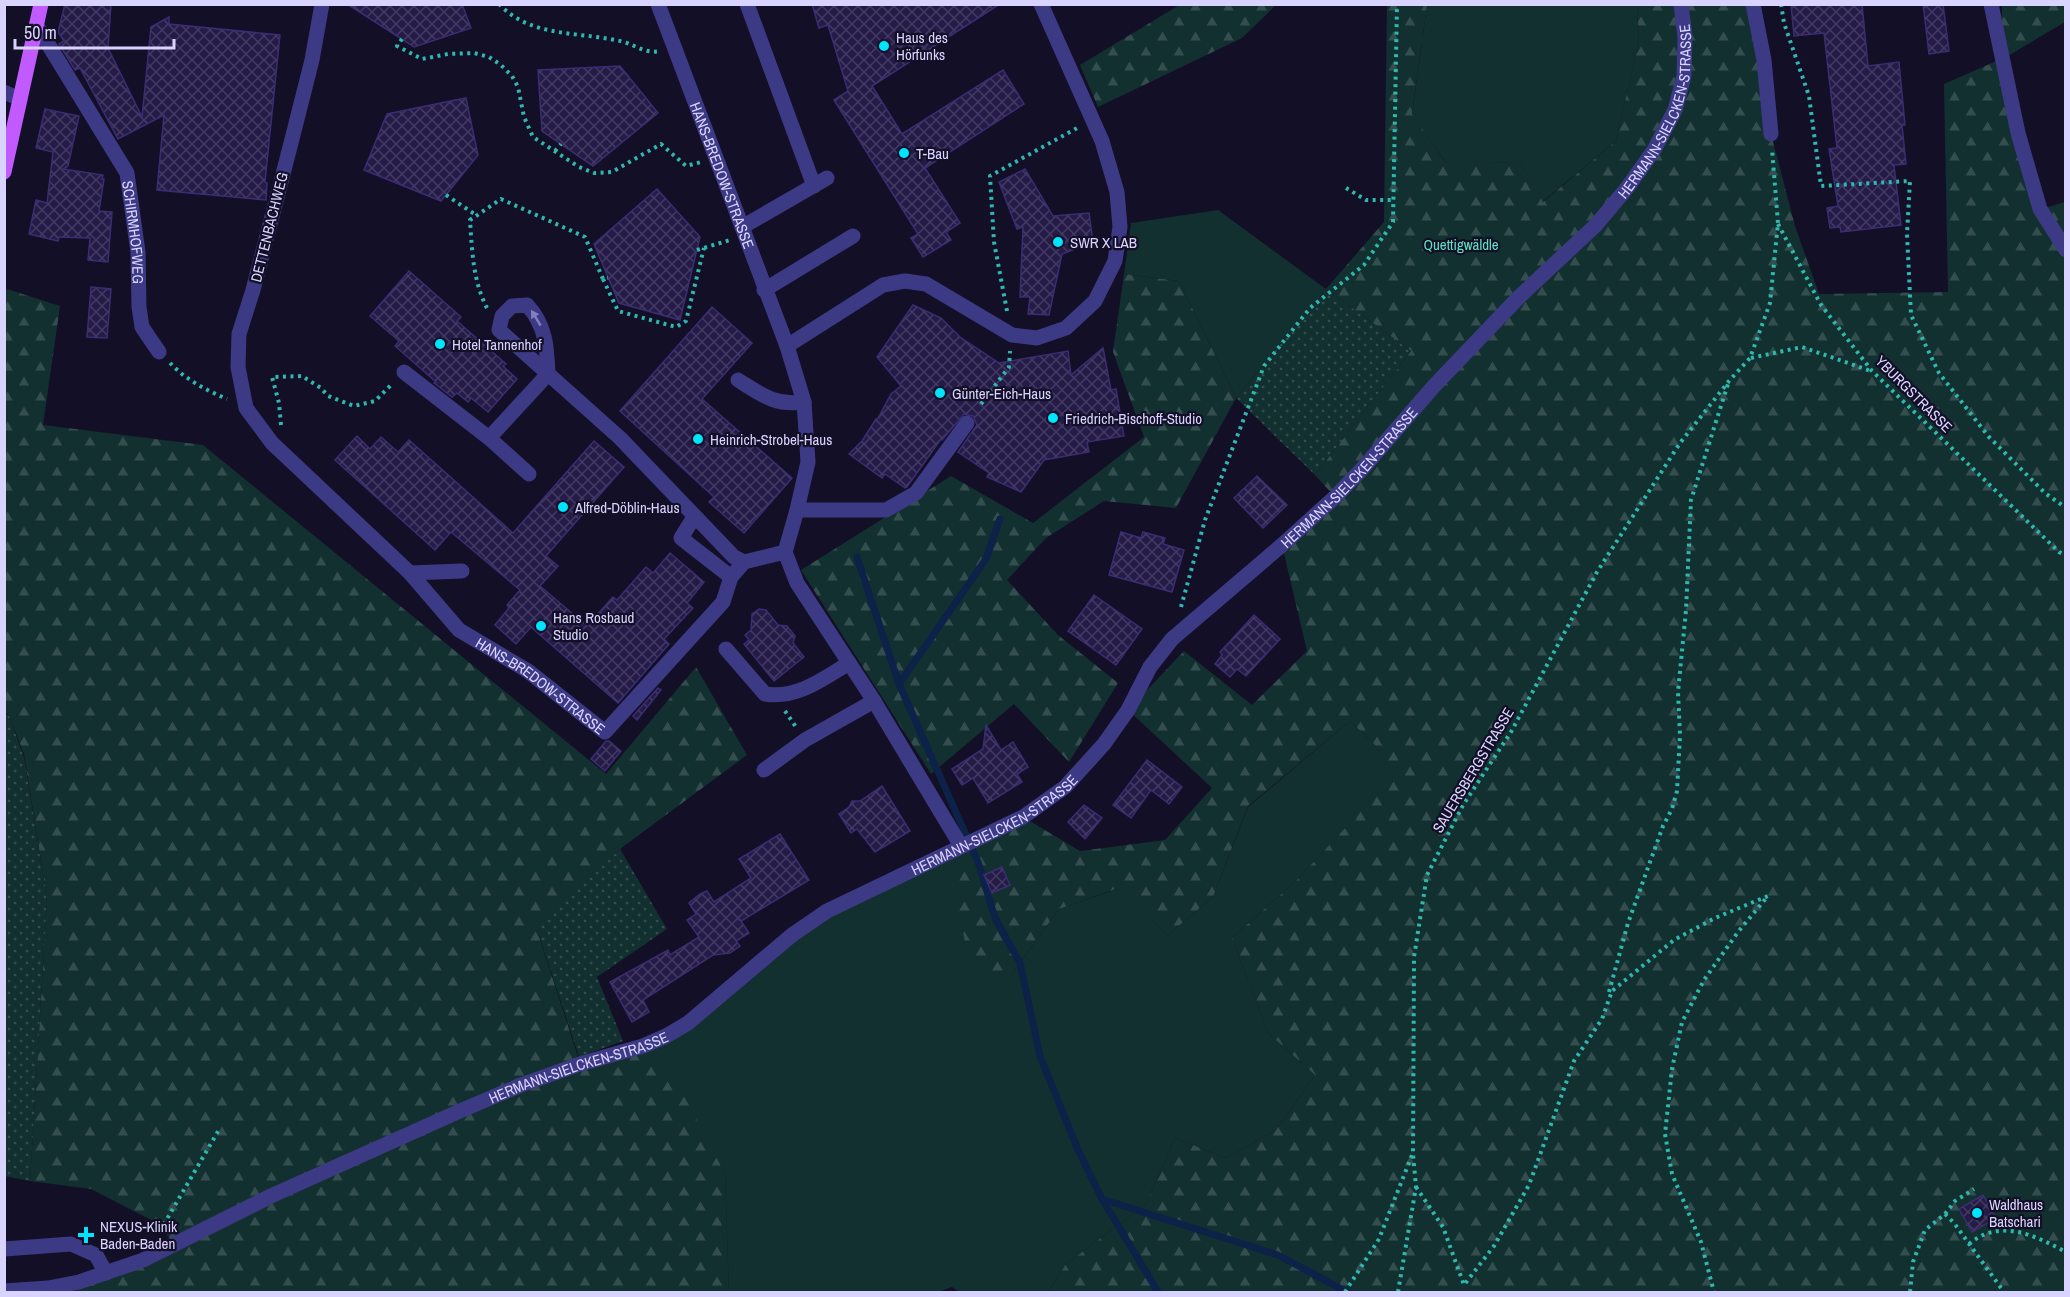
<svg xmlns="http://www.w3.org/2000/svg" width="2070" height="1297" font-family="'Archivo Narrow',sans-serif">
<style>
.green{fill:#12302f}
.forest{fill:url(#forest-firs)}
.garden{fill:url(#garden-dots)}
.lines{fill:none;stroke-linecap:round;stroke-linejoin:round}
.stream{stroke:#0c2248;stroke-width:7}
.building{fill:url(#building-cross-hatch);stroke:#3b2d73;stroke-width:1.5}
.path{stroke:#2fb8b0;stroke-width:4;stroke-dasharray:3 4.5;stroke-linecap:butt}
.minor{stroke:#3d3a85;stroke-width:15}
.major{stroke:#c25bff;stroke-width:15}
.oneway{fill:#837fbc}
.poi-dot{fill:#00e5ff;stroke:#130f26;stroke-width:2}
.labels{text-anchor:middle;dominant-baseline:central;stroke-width:4.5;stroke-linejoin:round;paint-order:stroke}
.poi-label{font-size:15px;fill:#d9d4ff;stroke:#130f26;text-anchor:start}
.street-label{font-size:15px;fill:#d9d4ff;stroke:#130f26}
.park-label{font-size:15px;fill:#5fe0c0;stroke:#130f26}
</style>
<defs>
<pattern id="forest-firs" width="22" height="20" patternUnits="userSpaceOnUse" patternTransform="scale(1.5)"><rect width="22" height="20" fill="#12302f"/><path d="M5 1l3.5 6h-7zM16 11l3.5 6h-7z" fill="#344d4e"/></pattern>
<pattern id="garden-dots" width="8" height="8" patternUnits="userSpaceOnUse" patternTransform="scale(1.5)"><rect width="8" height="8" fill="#12302f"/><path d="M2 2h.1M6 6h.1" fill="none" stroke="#344d4e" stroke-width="1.8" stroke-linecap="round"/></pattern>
<pattern id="building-cross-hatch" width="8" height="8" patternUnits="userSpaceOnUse" patternTransform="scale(1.5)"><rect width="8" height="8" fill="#241b47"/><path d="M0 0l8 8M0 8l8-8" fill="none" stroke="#433b63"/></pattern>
</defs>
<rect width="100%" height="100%" fill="#130f26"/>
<g class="green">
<path d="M1427,5H1637L1639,40L1616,141L1542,202L1520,162L1447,164L1412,115Z"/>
<path d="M1218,210L1326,289L1236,398L1179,281L1124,274L1131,223Z"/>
<path d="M1350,721L1374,744L1396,774L1298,879L1232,938L1268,1033L1315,1075L1276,1130L1226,1158L1175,1138L1146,1204L1066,1264L1048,1292H959L952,1287L939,1292H729L725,1174L643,1046L666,1036L792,935L968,848L1011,975L1059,909L1117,889L1168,935L1213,897L1248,807Z"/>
</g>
<g class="forest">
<path d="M1181,4L1276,5L1242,38L1098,107L1080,65Z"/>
<path d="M1387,5H1427L1412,114L1446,163L1520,162L1543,202L1616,141L1639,40L1637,5H1753L1771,134L1795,226L1819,294L1948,292L1944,84L2001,59L2002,5H2065V22L2001,60L2041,209L2065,202V1292H1048L1066,1264L1146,1204L1175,1138L1226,1158L1276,1130L1315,1075L1268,1033L1232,938L1298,879L1395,774L1374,744L1350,721L1248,806L1213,897L1168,935L1116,889L1059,909L1011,975L972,972L951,881L968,848L1023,817L1080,851L1165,840L1212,788L1128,710L1184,651L1252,705L1307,651L1282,545L1334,496L1315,475L1411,351L1326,289L1384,222Z"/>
<path d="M1124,274L1179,281L1236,398L1176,508L1104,501L1046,538L1007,580L1058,635L1118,683L1069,762L1014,704L931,774L801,570L951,476L1033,523L1144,437L1113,352Z"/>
<path d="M7,289L60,306L43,425L203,445L606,774L696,667L747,755L620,849L537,930L580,1063L643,1046L680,1088L725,1174L729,1292H5L48,1288L174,1245L159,1224L91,1189L30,1181L47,899L24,754L9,716L5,711L4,297Z"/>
</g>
<g class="garden">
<path d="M1326,289L1411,351L1315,475L1236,398Z"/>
<path d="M4,712L9,716L24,757L47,899L30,1181L5,1176Z"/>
<path d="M620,849L667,929L597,977L623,1041L579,1057L537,929Z"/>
</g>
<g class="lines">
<g class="stream">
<path d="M857,557L899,684L978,862L995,918L1020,963L1040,1056L1078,1150L1102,1199L1158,1292"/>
<path d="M899,684L986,559L1000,519"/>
<path d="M1102,1199L1278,1255L1347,1292"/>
</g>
</g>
<g class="building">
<path d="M65,4H111L108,48L142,117L151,27L169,17V24L280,35L265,182L267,183L266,200L157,190L164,115L118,139L80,68L75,70L59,44L64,41L58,32Z"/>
<path d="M347,4H462L471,28L414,47Z"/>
<path d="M812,4H1000L872,86L902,134L1003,70L1024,104L925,168L960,223L946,232L951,240L923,257L911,238L918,234L834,100L848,91L828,25L819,28Z"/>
<path d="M1791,4H1862L1868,66L1899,62L1905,125H1902L1906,164L1894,165L1901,225L1841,232L1840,227L1830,228L1827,208L1838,206L1829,149L1837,148L1824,33L1794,36Z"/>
<path d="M1923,4H1943L1949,51L1929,54Z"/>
<path d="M620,66L658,113L593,166L542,131L538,70Z"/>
<path d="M466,98L478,155L441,201L364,170L387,114Z"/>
<path d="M45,109L79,116L68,166L63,169L103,175L102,179H104L99,211L112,212L108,262L88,260L90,238L59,237L58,241L29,234L36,200L47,203L53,152L36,148Z"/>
<path d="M1025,169L1053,216L1089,213L1093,242L1062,254L1049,315L1028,314L1030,297H1020L1023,227L1017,229L999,182Z"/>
<path d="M657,189L700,237L680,320L619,303L594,244Z"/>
<path d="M409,271L461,317L457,321L506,364L503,366L517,379L488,412L471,398L468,402L457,393L452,397L434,383L436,382L395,346L399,341L370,316Z"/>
<path d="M91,287L111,289L107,338L87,337Z"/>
<path d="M913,305L941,318L960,337L999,363L1068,351L1071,375L1103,348L1111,390L1116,389L1124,436L1087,442L1089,452L1044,460L1021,492L987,477L989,473L958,452L977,425L973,416L964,414L942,440L941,439L907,487L905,488L885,474L882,478L849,454L862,441L876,419L877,420L891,394L901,386L877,357Z"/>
<path d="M712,307L752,343L702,399L792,478L744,533L709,502L714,497L620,411Z"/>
<path d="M357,436L370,449L381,437L398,452L409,440L513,533L594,441L624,467L546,556L558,566L540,586L587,626L613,597L617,600L646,567L653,573L670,553L704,582L687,603L693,608L664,639L669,644L618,703L531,627L516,644L495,625L509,608L507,605L520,590L451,532L435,550L335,460Z"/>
<path d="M1257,476L1287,505L1263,528L1234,498Z"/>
<path d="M1121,532L1141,538L1143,532L1165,538L1163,544L1184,550L1172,592L1109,575Z"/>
<path d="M1094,595L1142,629L1116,665L1068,631Z"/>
<path d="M759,609L766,610L778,625L787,626L795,636L793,643L804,657L774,681L744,644L749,640L745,635L751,630L752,614Z"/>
<path d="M1254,615L1280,639L1246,676L1237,669L1230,677L1215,664L1222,655L1220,652Z"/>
<path d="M658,688L661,690L637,720L633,716Z"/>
<path d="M986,725L1001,750L1013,742L1028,767L1017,774L1022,782L988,803L973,778L962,785L952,769L983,749Z"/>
<path d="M606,741H609L621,751L605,771L591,759Z"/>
<path d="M1147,760L1182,787L1169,804L1151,790L1131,818L1113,805Z"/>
<path d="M882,786L910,831L875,852L857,829L851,833L839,814L849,807L852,801H860Z"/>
<path d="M1084,805L1102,818L1085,839L1068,822Z"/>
<path d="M780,834L809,880L741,921L749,933L736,941L740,946L730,953L713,955L643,1000L649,1012L632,1022L610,982L668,950L670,955L699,937L687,920L696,914L689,903L700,894L707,891L714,902L751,878L739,859Z"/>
<path d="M1002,867L1010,885L992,893L984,875Z"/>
<path d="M1983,1195L1996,1218L1972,1232L1959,1209Z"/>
</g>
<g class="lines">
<g class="path">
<path d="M499,4C532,39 582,31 624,42C637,46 646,54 660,51"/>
<path d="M1781,4L1784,23L1809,96L1821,186L1910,181L1907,234L1911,315L1939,373L1989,437L2045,493L2066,508"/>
<path d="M402,39L397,46L422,59L448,54L474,53L489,57L501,65L512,76L518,87L524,117L533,137L579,167L594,173L612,172L661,144L686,166L701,162"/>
<path d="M555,151L561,144"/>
<path d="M1346,188L1366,200H1392"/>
<path d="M446,195L476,215"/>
<path d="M1778,224L1821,305L1872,371L2059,552L2066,556"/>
<path d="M697,250L730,240"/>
<path d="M603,279L618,311L676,327L686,321L704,248"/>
<path d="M487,308C473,281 472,251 470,220L501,199L585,237L603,279L608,278"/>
<path d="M1007,311L994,242L990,176L1079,127"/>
<path d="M1751,358L1802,347L1871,371"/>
<path d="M170,363C186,380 206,390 227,399"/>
<path d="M981,404L1009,367L1010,351"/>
<path d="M281,425L279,403L272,377L302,376L321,388L328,396L354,406L375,401L393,383"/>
<path d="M1181,607L1205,520L1264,366L1310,308L1364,265L1393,222L1397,4"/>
<path d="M785,711L796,727"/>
<path d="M1609,992L1628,923L1663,826L1672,809L1677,791L1680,735L1678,692L1686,610L1691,500L1728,384"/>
<path d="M1416,1187L1443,1227L1464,1285L1494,1246L1529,1185L1574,1061L1602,1019L1612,991L1674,940L1715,918L1768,896L1738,932L1704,980L1682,1022L1672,1069L1665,1134L1672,1174L1701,1242L1714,1292"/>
<path d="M1945,1214L1954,1223L2004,1292"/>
<path d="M160,1231L220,1128"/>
<path d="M1969,1244C2000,1218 2034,1235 2066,1252"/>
<path d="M1345,1292L1379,1239L1412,1155"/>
<path d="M1398,1292L1416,1187L1413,1154L1414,957L1427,875L1463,805L1511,732L1597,572L1680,443L1729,381L1750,358L1770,303L1778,223L1772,149"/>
<path d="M1910,1292L1913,1262L1925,1230L1945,1214L1955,1201L1974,1189"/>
</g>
<g class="minor">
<path d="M322,4L312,60L291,143L253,290L239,334L238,367L246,408L272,443L410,573L462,571"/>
<path id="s1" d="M658,4L787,346L804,402L808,462L797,510L785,552L797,583L874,701L961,846"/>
<path d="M747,4L814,186"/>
<path d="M1753,4L1764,60L1771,134"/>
<path d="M1991,4L2018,133L2040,209L2066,250"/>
<path id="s2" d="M37,26L127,173L138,252L139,307L142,327L159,352"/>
<path d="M4,92L20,99"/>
<path d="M742,227L827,178"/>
<path d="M764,290L853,236"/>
<path d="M787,346L883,285L905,281L926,284L1012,335L1037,338L1066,328L1095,301L1115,261L1120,227L1117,192L1102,141L1041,4"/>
<path d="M404,372L489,438L529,474"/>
<path d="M548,374C547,348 546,325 527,305L512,306L502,316L499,330L620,438L734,557L744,562L785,552"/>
<path d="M738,380C762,395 775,406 804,402"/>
<path d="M489,438L548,374"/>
<path d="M797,510H886L916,493L967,423"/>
<path d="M694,517L681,538L731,577"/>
<path id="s3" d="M410,573L459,630L528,671L605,732L723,602L731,577L744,562"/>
<path d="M726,649L765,694C797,699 823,679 849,663"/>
<path d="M764,770L805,740L874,701"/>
<path d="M4,1249L71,1244L96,1255L106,1273"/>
<path id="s4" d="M4,1291L48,1288L79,1282L143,1260L273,1195L460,1111L521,1085L580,1064L643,1046L666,1036L688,1023L792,935L827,911L1023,817L1065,787L1104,744L1128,710L1150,667L1172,639L1282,545L1335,497L1362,469L1434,386L1519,297L1596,225L1627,188L1654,150L1675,110L1684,76L1685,37L1681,4"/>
</g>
<path class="major" d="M4,172L41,4"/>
</g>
<defs><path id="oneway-solid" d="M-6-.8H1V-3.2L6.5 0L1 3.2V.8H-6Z" transform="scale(1.5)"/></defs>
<use class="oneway" href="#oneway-solid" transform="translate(536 318) rotate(-121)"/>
<g class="poi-dot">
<circle cx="884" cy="46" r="6"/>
<circle cx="904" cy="153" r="6"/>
<circle cx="1058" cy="242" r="6"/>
<circle cx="440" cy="344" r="6"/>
<circle cx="940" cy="393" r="6"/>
<circle cx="1053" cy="418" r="6"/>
<circle cx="698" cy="439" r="6"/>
<circle cx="563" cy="507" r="6"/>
<circle cx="541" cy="626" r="6"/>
<circle cx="1977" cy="1213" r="6"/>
<path d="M83 1226h6v6h6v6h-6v6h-6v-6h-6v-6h6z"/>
</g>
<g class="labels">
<g class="poi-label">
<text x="896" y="37">Haus des<tspan x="896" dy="17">Hörfunks</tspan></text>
<text x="916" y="153">T-Bau</text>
<text x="1070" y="242">SWR X LAB</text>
<text x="452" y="344">Hotel Tannenhof</text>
<text x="952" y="393">Günter-Eich-Haus</text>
<text x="1065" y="418">Friedrich-Bischoff-Studio</text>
<text x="710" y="439">Heinrich-Strobel-Haus</text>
<text x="575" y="507">Alfred-Döblin-Haus</text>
<text x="553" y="617">Hans Rosbaud<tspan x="553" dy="17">Studio</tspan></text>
<text x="1989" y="1204">Waldhaus<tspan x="1989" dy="17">Batschari</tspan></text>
<text x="100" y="1226">NEXUS-Klinik<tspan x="100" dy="17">Baden-Baden</tspan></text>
</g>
<g class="street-label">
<text stroke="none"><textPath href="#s4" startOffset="2096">HERMANN-SIELCKEN-STRASSE</textPath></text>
<text stroke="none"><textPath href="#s1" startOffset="183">HANS-BREDOW-STRASSE</textPath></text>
<text transform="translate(269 227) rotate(-76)">DETTENBACHWEG</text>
<text stroke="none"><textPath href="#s2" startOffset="232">SCHIRMHOFWEG</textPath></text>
<text transform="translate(1914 394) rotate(45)">YBURGSTRASSE</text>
<text stroke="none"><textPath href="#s4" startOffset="1610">HERMANN-SIELCKEN-STRASSE</textPath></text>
<text stroke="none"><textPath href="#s3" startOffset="174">HANS-BREDOW-STRASSE</textPath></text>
<text transform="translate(1473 770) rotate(-59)">SAUERSBERGSTRASSE</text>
<text stroke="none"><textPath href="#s4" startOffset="1106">HERMANN-SIELCKEN-STRASSE</textPath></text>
<text stroke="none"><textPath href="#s4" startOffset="620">HERMANN-SIELCKEN-STRASSE</textPath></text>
</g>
<g class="park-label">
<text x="1461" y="244">Quettigwäldle</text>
</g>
</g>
<rect width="2070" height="1297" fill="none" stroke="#d9d4ff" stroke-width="12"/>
<path d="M15 39v9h159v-9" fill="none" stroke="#d9d4ff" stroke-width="3"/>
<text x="24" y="39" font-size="18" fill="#d9d4ff" stroke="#130f26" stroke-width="4.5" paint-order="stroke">50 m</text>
</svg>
